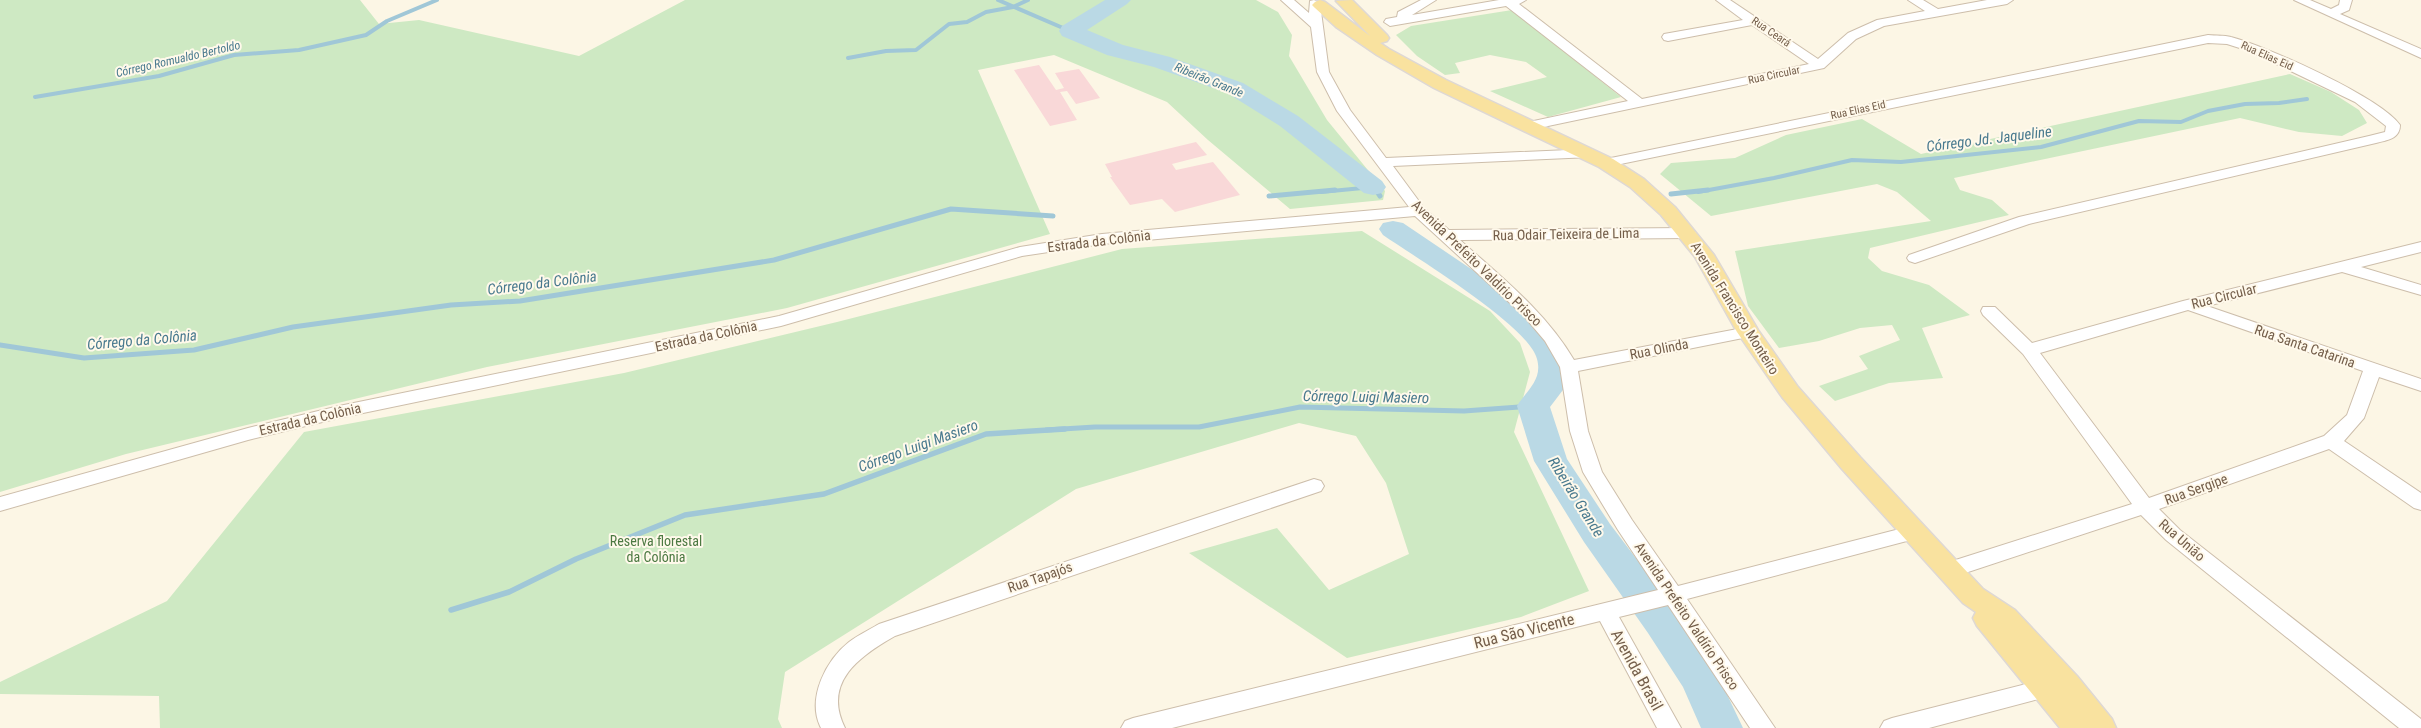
<svg xmlns="http://www.w3.org/2000/svg" width="2421" height="728" font-family="'Roboto Condensed',sans-serif">
<style>
.medical{fill:#f9d8d8}
.green{fill:#cee9c3}
.lines{fill:none;stroke-linecap:round;stroke-linejoin:round}
.stream-far2{stroke:#a0c7d7;stroke-width:4}
.stream-far1{stroke:#a0c7d7;stroke-width:5}
.stream{stroke:#a0c7d7;stroke-width:5.5}
.river{fill:#bad9e5;fill-rule:evenodd}
.minor-casing{stroke:#cdbeab;stroke-width:2}
.major-casing{stroke:#ded8d4;stroke-width:3}
.minor{fill:#fff;fill-rule:evenodd}
.major{fill:#f9e29f;fill-rule:evenodd}
.labels{text-anchor:middle;dominant-baseline:central;stroke-width:4;stroke-linejoin:round;paint-order:stroke}
.far-street-label{font-size:11px;fill:#745e4a;stroke:#fff9eb}
.far-water-label{font-size:12px;font-style:italic;fill:#48798e;stroke:#fff9eb}
.street-label{font-size:14px;fill:#745e4a;stroke:#fff9eb}
.park-label{font-size:14px;fill:#4c7942;stroke:#fff9eb}
.water-label{font-size:15px;font-style:italic;fill:#48798e;stroke:#fff9eb}
.near-street-label{font-size:16px;fill:#745e4a;stroke:#fff9eb}
</style>
<rect width="100%" height="100%" fill="#fcf6e5"/>
<g class="medical">
<path d="M1039,65L1056,90L1064,88L1055,73L1079,69L1100,98L1076,104L1067,91L1060,92L1077,120L1050,126L1014,70Z"/>
<path d="M1196,142L1207,155L1172,164L1176,170L1213,162L1240,195L1175,212L1162,199L1130,205L1110,177H1112L1105,164Z"/>
</g>
<g class="green">
<path d="M0,0H360L379,24L419,20L579,56L685,0H1256L1278,12L1292,35L1289,56L1327,120L1385,191L1383,200L1290,209L1208,140L1167,102L1054,55L978,70L1050,234L787,308L487,367L126,454L0,492Z"/>
<path d="M1512,10L1621,97L1548,117L1490,91L1547,77L1526,62L1490,55L1455,63L1460,73L1445,75L1417,56L1396,35L1411,26Z"/>
<path d="M2290,74L2331,92L2359,110L2367,123L2342,136L2299,132L2240,118L1954,178L1960,190L1992,200L2009,215L1870,248L1868,258L1882,271L1929,285L1970,315L1922,328L1943,378L1889,383L1835,401L1819,386L1868,369L1859,356L1900,340L1892,325L1860,328L1819,341L1779,348L1748,306L1735,251L1931,221L1897,192L1877,184L1711,216L1660,174L1671,163L1735,158L1786,135L1862,119L1921,154Z"/>
<path d="M1362,231L1490,311L1520,343L1530,372L1514,432L1589,591L1521,617L1347,658L1189,553L1277,528L1329,590L1409,554L1386,483L1356,436L1299,423L1076,489L785,672L778,719L782,728H160L159,696L0,694V682L167,601L304,432L624,373L837,322L1122,249Z"/>
</g>
<g class="lines">
<g class="stream-far2">
<path d="M998,0L1070,31"/>
<path d="M848,58L886,51L916,50L949,24L967,22L986,12L1013,7L1028,0"/>
<path d="M35,97L159,76L234,55L299,50L366,35L387,21L437,0"/>
<path d="M1321,192L1373,187L1377,192"/>
<path d="M1698,192L1774,178L1852,160L1901,162L2041,147L2139,121L2181,122L2208,111L2245,104L2279,103L2307,99"/>
</g>
<g class="stream-far1">
<path d="M1376,190L1380,196"/>
<path d="M1671,194L1708,190"/>
<path d="M1269,196L1335,190"/>
<path d="M0,345L84,358L194,350L293,327L451,305L520,301L774,260L951,209L1053,216"/>
<path d="M1046,430L1095,427H1199L1300,407L1464,411L1533,406"/>
</g>
<path class="stream" d="M451,610L509,592L576,559L685,515L824,494L986,434L1065,429"/>
<g class="river">
<path d="M1105,0H1131L1127,4L1087,30L1123,45L1170,57L1243,83L1298,116L1382,181L1386,187L1382,193L1373,195L1364,193L1280,126L1227,93L1154,67L1107,55L1062,36L1059,31L1062,26Z"/>
<path d="M1393,221L1403,223L1526,306L1548,327L1569,359V382L1550,407L1567,459L1610,524L1676,611L1714,667L1743,728H1701L1683,687L1648,633L1584,542L1534,461L1517,406C1526,391 1543,380 1537,359C1529,326 1415,257 1383,235L1379,229L1383,223Z"/>
</g>
<g class="minor-casing">
<g id="minor">
<path d="M1281,0H1294L1309,13L1310,1L1314,0L1320,4L1329,72L1350,110L1386,158L1591,149L1598,153L1591,157L1393,166L1424,208L1449,230L1688,228L1696,233L1688,238L1460,240C1501,277 1545,311 1574,360L1748,327L1754,328L1757,332L1754,336L1748,337L1578,371L1588,431L1602,472L1632,520L1678,586L1915,525L1922,527L1925,532L1922,537L1687,599L1775,728H1750L1668,605L1619,617L1681,728H1657L1600,621L1172,728H1121L1125,721L1133,718L1658,590L1618,530L1583,472L1570,431L1560,367L1545,341L1523,315L1415,216L1102,244L1022,256L781,326L339,418L248,440L0,511V497L248,428L339,406L779,316L1020,247L1102,234L1409,207L1337,111L1317,72L1311,27Z"/>
<path d="M1421,0H1436L1412,15L1499,0H1526L1519,4L1642,99L1809,64L1752,25L1668,41L1664,40L1662,37L1664,34L1743,20L1716,0H1730L1818,59L1848,33L1877,20L1925,11L1908,0H1923L1938,9L1987,0H2013L2007,4L1884,26L1856,39L1824,68L1529,130L1524,129L1522,126L1524,123L1628,101L1506,6L1390,26L1384,22L1386,19L1397,17L1398,12Z"/>
<path d="M2294,0H2310L2331,9L2339,5L2340,0H2352L2349,10L2340,14L2421,49V58Z"/>
<path d="M2208,35C2216,36 2224,35 2231,37C2266,46 2380,97 2400,125C2400,139 2387,140 2376,143L2029,224L1915,263L1909,261L1907,258L1909,255L2019,217L2369,136L2385,132L2386,126L2355,102L2249,51L2227,44L2208,43L1606,167L1599,163L1606,159Z"/>
<path d="M2421,242V252L2361,267L2421,285V295L2342,272L2207,306L2421,379V391L2379,377L2364,418L2344,441L2421,493V510L2414,508L2329,449L2159,509L2180,530L2421,719V728H2399L2166,540L2141,515L1950,578L1943,576L1940,570L1943,564L2132,504L2023,354L1983,315L1981,311L1983,307H1995L2032,343L2183,301ZM2188,310L2363,371L2347,415L2324,436L2149,498L2040,353Z"/>
<path d="M1314,479L1321,481L1324,486L1321,491L895,636C860,656 822,682 845,728H821L820,726C807,698 826,660 849,642C858,635 869,630 879,624Z"/>
<path d="M2054,677L2062,679L2065,686L2062,693L2054,695L1929,728H1880L1884,721L1892,718Z"/>
</g>
</g>
<g class="major-casing">
<path id="major" d="M1320,0L1325,2L1370,36L1336,1L1352,0L1387,35L1389,38L1387,41L1380,43L1389,49L1446,80L1613,159L1644,179L1675,207L1714,255L1758,330L1798,387L1860,457L1983,589L2015,610L2077,676L2112,719L2116,728H2060L1977,626L1973,618L1976,612L1963,603L1842,469L1782,397L1737,332L1695,257L1661,215L1630,187L1599,167L1434,88L1377,55L1336,27L1315,8L1312,5L1315,2Z"/>
</g>
<use href="#minor" class="minor"/>
<use href="#major" class="major"/>
</g>
<g class="labels">
<g class="far-street-label">
<text transform="translate(1771 32) rotate(34)">Rua Ceará</text>
<text transform="translate(2267 56) rotate(24)">Rua Elias Eid</text>
<text transform="translate(1774 75) rotate(-12)">Rua Circular</text>
<text transform="translate(1858 110) rotate(-12)">Rua Elias Eid</text>
</g>
<g class="far-water-label">
<text transform="translate(178 59) rotate(-13)">Córrego Romualdo Bertoldo</text>
<text transform="translate(1209 80) rotate(22)">Ribeirão Grande</text>
</g>
<g class="street-label">
<text transform="translate(1566 234) rotate(-1)">Rua Odair Teixeira de Lima</text>
<text transform="translate(1099 241) rotate(-7)">Estrada da Colônia</text>
<text transform="translate(1477 263) rotate(44)">Avenida Prefeito Valdírio Prisco</text>
<text transform="translate(2224 296) rotate(-14)">Rua Circular</text>
<text transform="translate(1735 308) rotate(58)">Avenida Francisco Monteiro</text>
<text transform="translate(706 336) rotate(-12)">Estrada da Colônia</text>
<text transform="translate(2305 346) rotate(19)">Rua Santa Catarina</text>
<text transform="translate(1659 349) rotate(-11)">Rua Olinda</text>
<text transform="translate(310 419) rotate(-13)">Estrada da Colônia</text>
<text transform="translate(2196 489) rotate(-20)">Rua Sergipe</text>
<text transform="translate(2182 540) rotate(41)">Rua União</text>
<text transform="translate(1040 577) rotate(-19)">Rua Tapajós</text>
<text transform="translate(1687 616) rotate(56)">Avenida Prefeito Valdírio Prisco</text>
</g>
<g class="park-label">
<text x="656" y="541">Reserva florestal<tspan x="656" dy="16">da Colônia</tspan></text>
</g>
<g class="water-label">
<text transform="translate(1989 139) rotate(-7)">Córrego Jd. Jaqueline</text>
<text transform="translate(542 283) rotate(-7)">Córrego da Colônia</text>
<text transform="translate(142 340) rotate(-5)">Córrego da Colônia</text>
<text transform="translate(1366 397) rotate(1)">Córrego Luigi Masiero</text>
<text transform="translate(918 446) rotate(-20)">Córrego Luigi Masiero</text>
<text transform="translate(1576 497) rotate(58)">Ribeirão Grande</text>
</g>
<g class="near-street-label">
<text transform="translate(1524 631) rotate(-14)">Rua São Vicente</text>
<text transform="translate(1637 670) rotate(61)">Avenida Brasil</text>
</g>
</g>
</svg>
